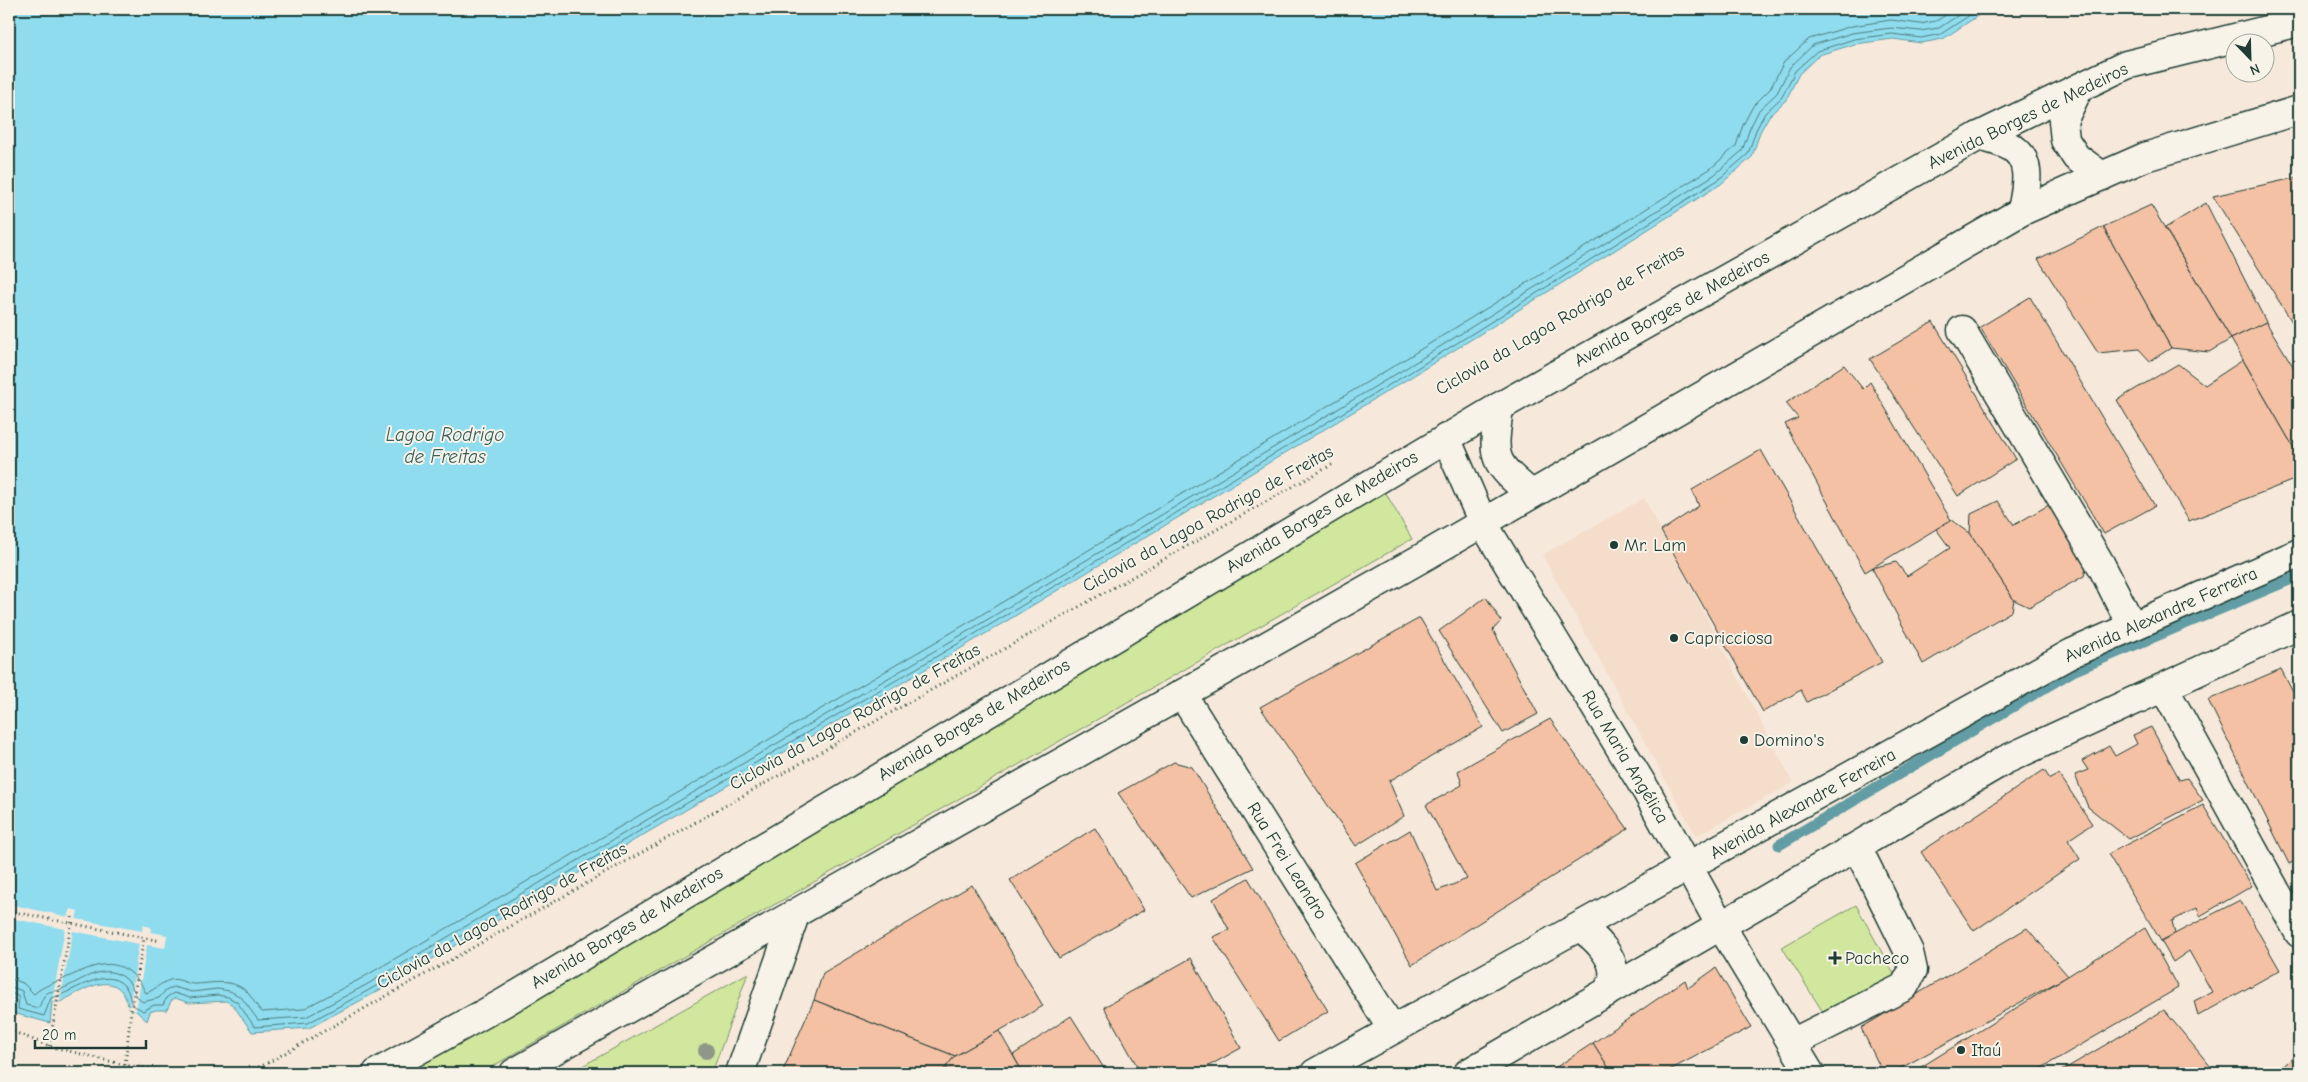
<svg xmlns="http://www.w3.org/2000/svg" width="2308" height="1082" font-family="'Comic Neue',sans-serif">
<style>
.built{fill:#f5ddcb}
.green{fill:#d0e79d;stroke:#789268}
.water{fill:#8fdcee;stroke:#629ca4}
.pier{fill:#f6e9db}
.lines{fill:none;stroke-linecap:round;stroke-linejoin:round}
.shore{stroke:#4c7d7e;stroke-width:1}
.stream{stroke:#629ca4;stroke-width:11}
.building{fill:#f4c1a5;stroke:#1f3d34}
.minor-casing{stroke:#1f3d34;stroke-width:31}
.highway-casing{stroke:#1f3d34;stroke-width:31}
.path{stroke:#1f3d34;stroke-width:3;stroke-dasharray:1 4;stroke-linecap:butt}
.minor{stroke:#f7f3e8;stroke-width:28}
.highway{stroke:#f7f3e8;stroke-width:28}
.tree{fill:#8f9888}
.poi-dot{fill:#1f3d34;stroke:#f7f3e8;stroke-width:2}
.labels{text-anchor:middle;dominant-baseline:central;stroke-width:4;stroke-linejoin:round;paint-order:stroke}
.street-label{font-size:18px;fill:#1f3d34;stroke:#f7f3e8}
.poi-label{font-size:18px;fill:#1f3d34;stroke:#f7f3e8;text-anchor:start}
.water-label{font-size:19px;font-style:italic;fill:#355d59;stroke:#f7f3e8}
</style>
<rect width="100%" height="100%" fill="#f6e9db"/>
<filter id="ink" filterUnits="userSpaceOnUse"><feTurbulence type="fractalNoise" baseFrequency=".02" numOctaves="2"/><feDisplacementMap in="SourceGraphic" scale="10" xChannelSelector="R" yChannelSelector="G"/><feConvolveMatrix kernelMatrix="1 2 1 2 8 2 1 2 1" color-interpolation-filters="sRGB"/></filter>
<g filter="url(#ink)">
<path class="built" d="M1644,498L1793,783L1696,836L1542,555Z"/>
<g class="green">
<path d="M1384,490L1412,539L481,1073H397Z"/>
<path d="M1856,905L1897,980L1826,1017L1782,947Z"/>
<path d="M748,973L712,1073H570Z"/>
</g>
<path class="water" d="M9,9H1988L1943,39L1921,43L1893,39L1855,44L1819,55L1799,74L1786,100L1769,116L1760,132L1752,157L1721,184L1411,377L975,640L371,995L309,1028L252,1032L233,1005L226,1001L189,1003L175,998L171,1001L167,1010H156L150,1012L147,1021L136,1011L129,1009C119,965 86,989 60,1002H52L50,1023L13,1013L10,1008L15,1000L9,996Z"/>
<path class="pier" d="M9,904L68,917L71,909L78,911L76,919L142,931L143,925L151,927V932L167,935L165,948L147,945L136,1011L129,1009L139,944L73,931L60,1002H52L65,929L9,918Z"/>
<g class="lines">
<g class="shore">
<path d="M9,978L23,983L34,994C44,985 55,983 68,977C93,966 116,954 138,980C142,984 143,989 146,993C155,990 160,983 170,980C179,977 187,985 196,984C214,983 234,978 248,993C253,999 257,1007 262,1012L303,1009L362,978L966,624L1402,361L1710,169L1736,146L1743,125L1753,106L1770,89L1784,62L1809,39L1852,26L1891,20L1920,24L1936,21L1956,9"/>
<path d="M9,986L22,991L26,1005L38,1008C42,1004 41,999 45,995C49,990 54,992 59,990C79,983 100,963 122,976C134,983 134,998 143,1002L159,998L164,992L173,987L192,992L217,989L230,991L241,997L258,1020L306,1017L366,985L970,630L1406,368L1714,175L1742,151L1750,128L1759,110L1777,93L1790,67L1813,45L1852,33L1891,28L1920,31L1939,28L1968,9"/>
<path d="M9,992L19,997L18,1009L44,1016L51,998C70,994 101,969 120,982C132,990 128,1000 133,1005C135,1007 141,1009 143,1011L154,1005H163L167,997L174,993L190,998L217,995L228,997L237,1002L255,1027L308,1023L369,990L973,635L1409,373L1718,180L1748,154L1756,130L1765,113L1782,97L1795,71L1817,51L1854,39L1892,34L1921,38L1941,34L1979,9"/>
</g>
<path class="stream" d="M1779,845L2073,671L2299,576"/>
</g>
<g class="building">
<path d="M2299,177V322L2294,325L2213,196Z"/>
<path d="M2206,203L2266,322L2231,339L2165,228Z"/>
<path d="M2151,205L2231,339L2209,352L2171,348L2103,227Z"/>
<path d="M2103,227L2171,348L2150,361L2139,349L2098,353L2038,259Z"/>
<path d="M2030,297L2155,506L2104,534L1980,327Z"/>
<path d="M1933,322L2016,459L1958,496L1870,359Z"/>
<path d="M2266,322L2299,376V457L2231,339Z"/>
<path d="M2243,360L2299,457V478L2189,521L2117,400L2178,364L2205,385Z"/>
<path d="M1844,365L1863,389L1870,382L1951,520L1865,572L1785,424L1798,418L1786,403Z"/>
<path d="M1761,450L1882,662L1807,702L1801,690L1763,712L1661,531L1699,506L1692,490Z"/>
<path d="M1998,501L2014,525L2054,502L2087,565L2084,576L2029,607L2014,600L1970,533L1971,514Z"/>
<path d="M1951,520L1970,533L2014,600L2012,611L1923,664L1872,568L1896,562L1907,576L1950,548L1936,529Z"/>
<path d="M1486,597L1501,621L1493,630L1538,714L1503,733L1439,631Z"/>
<path d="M1420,618L1483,727L1389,781L1404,816L1356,846L1260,707Z"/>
<path d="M2281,669L2299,704V859L2289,864L2208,700Z"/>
<path d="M1550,719L1628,829L1412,965L1355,863L1410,830L1437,891L1467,879L1426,805L1462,785L1458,771Z"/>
<path d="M2151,727L2180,780L2187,778L2203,800L2129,839L2088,807L2075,775L2088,770L2082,761L2109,746L2115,756L2137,744L2133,735Z"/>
<path d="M1174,762L1192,767L1253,868L1191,898L1118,793Z"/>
<path d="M2044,770L2050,779L2059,774L2092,824L2068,840L2080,859L1974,931L1921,852Z"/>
<path d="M2203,805L2252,886L2200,916L2197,908L2172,921L2175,934L2161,941L2108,854Z"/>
<path d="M1095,828L1144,910L1059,958L1010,880Z"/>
<path d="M1248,878L1328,1011L1279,1041L1213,937L1229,930L1213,899Z"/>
<path d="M972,885L1043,1006L955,1056L814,1000L823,973Z"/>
<path d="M2240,900L2280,970L2198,1016L2194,1001L2212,992L2189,951L2173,962L2161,941Z"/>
<path d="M2027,928L2068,976L1892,1073H1883L1861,1028Z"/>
<path d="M2145,928L2178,988L2033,1073L1913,1072Z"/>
<path d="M1191,958L1241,1048L1196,1073H1141L1104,1007Z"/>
<path d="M1716,968L1751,1027L1664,1073H1612L1593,1043L1685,980L1688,988Z"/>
<path d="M814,1000L955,1056L941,1073H782Z"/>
<path d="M2164,1010L2216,1073H2058Z"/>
<path d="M1071,1016L1107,1073H1023L1013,1055Z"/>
<path d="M999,1031L1023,1073H949L946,1067L955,1056Z"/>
<path d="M1593,1043L1612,1073H1558L1555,1068Z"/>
<path d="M2299,1052V1073H2276Z"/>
</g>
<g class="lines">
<g class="minor-casing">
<g id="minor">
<path d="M1962,330L2101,565L2132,626"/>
<path d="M1446,438L1483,523L1647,792L1721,926L1810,1073"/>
<path d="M2164,688L2299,933"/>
<path d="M1182,694L1392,1029"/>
<path d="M1579,927C1595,937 1617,958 1613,979C1613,983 1608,989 1606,993"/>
<path d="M1792,1043L1904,987L1913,970L1909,952L1857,847"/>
<path d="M740,1073L795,915"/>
<path d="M1315,1073L2072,653L2299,553"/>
<path d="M1468,1073L2005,760L2299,625"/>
</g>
</g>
<g class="highway-casing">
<g id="highway">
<path d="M2079,88L2063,121L2065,140L2076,157L2102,176"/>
<path d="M1979,136C1989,139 2000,141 2009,146C2034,158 2026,189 2022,211"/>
<path d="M1499,407C1493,458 1490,460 1531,494"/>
<path d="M377,1073L505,1002L1499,407L1979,136L2126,65L2299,22"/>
<path d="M514,1073L1420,559L2022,211L2145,157L2299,110"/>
</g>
</g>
<g class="path">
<path d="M9,911L161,941"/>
<path d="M9,1030L49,1046L125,1065L182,1073"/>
<path d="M49,1046L73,914"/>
<path d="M125,1065L131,1011L144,938"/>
<path d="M224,1073L262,1066L1335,463"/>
</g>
<use href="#minor" class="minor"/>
<use href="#highway" class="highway"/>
</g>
<circle class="tree" cx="706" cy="1051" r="8"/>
</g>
<g class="poi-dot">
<circle cx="1614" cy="545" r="5"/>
<circle cx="1674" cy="638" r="5"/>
<circle cx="1744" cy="740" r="5"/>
<path d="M1832.5 950.5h5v5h5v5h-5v5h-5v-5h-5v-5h5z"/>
<circle cx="1961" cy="1050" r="5"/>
</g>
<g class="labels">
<g class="street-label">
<text transform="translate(2028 116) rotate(-26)">Avenida Borges de Medeiros</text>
<text transform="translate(1672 309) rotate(-29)">Avenida Borges de Medeiros</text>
<text transform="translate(1560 320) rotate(-30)">Ciclovia da Lagoa Rodrigo de Freitas</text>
<text transform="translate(1322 512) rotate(-31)">Avenida Borges de Medeiros</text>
<text transform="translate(1208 519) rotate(-29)">Ciclovia da Lagoa Rodrigo de Freitas</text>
<text transform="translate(2161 615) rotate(-24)">Avenida Alexandre Ferreira</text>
<text transform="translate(855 717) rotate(-29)">Ciclovia da Lagoa Rodrigo de Freitas</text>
<text transform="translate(974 720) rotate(-31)">Avenida Borges de Medeiros</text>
<text transform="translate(1625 757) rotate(59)">Rua Maria Angélica</text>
<text transform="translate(1803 804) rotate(-29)">Avenida Alexandre Ferreira</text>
<text transform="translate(1287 861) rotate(58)">Rua Frei Leandro</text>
<text transform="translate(502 916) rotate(-29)">Ciclovia da Lagoa Rodrigo de Freitas</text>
<text transform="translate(627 928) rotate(-31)">Avenida Borges de Medeiros</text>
</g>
<g class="poi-label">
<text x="1624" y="545">Mr. Lam</text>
<text x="1684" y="638">Capricciosa</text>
<text x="1754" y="740">Domino's</text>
<text x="1845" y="958">Pacheco</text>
<text x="1971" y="1050">Itaú</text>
</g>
<g class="water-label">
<text x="445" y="435">Lagoa Rodrigo<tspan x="445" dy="22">de Freitas</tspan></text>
</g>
</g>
<rect width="2308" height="1082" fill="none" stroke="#f7f3e8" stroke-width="30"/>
<rect x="15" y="15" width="2278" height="1052" fill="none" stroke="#1f3d34" stroke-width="2" filter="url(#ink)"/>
<g transform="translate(2250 58) rotate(157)"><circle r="24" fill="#f7f3e8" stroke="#a1aaa0"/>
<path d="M0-4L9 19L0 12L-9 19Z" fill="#1f3d34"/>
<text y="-8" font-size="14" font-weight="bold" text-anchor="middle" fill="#1f3d34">N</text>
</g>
<path d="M35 1040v8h111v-8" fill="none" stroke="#1f3d34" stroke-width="2.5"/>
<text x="42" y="1040" font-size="15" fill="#1f3d34" stroke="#f7f3e8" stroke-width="4" paint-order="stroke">20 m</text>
</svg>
